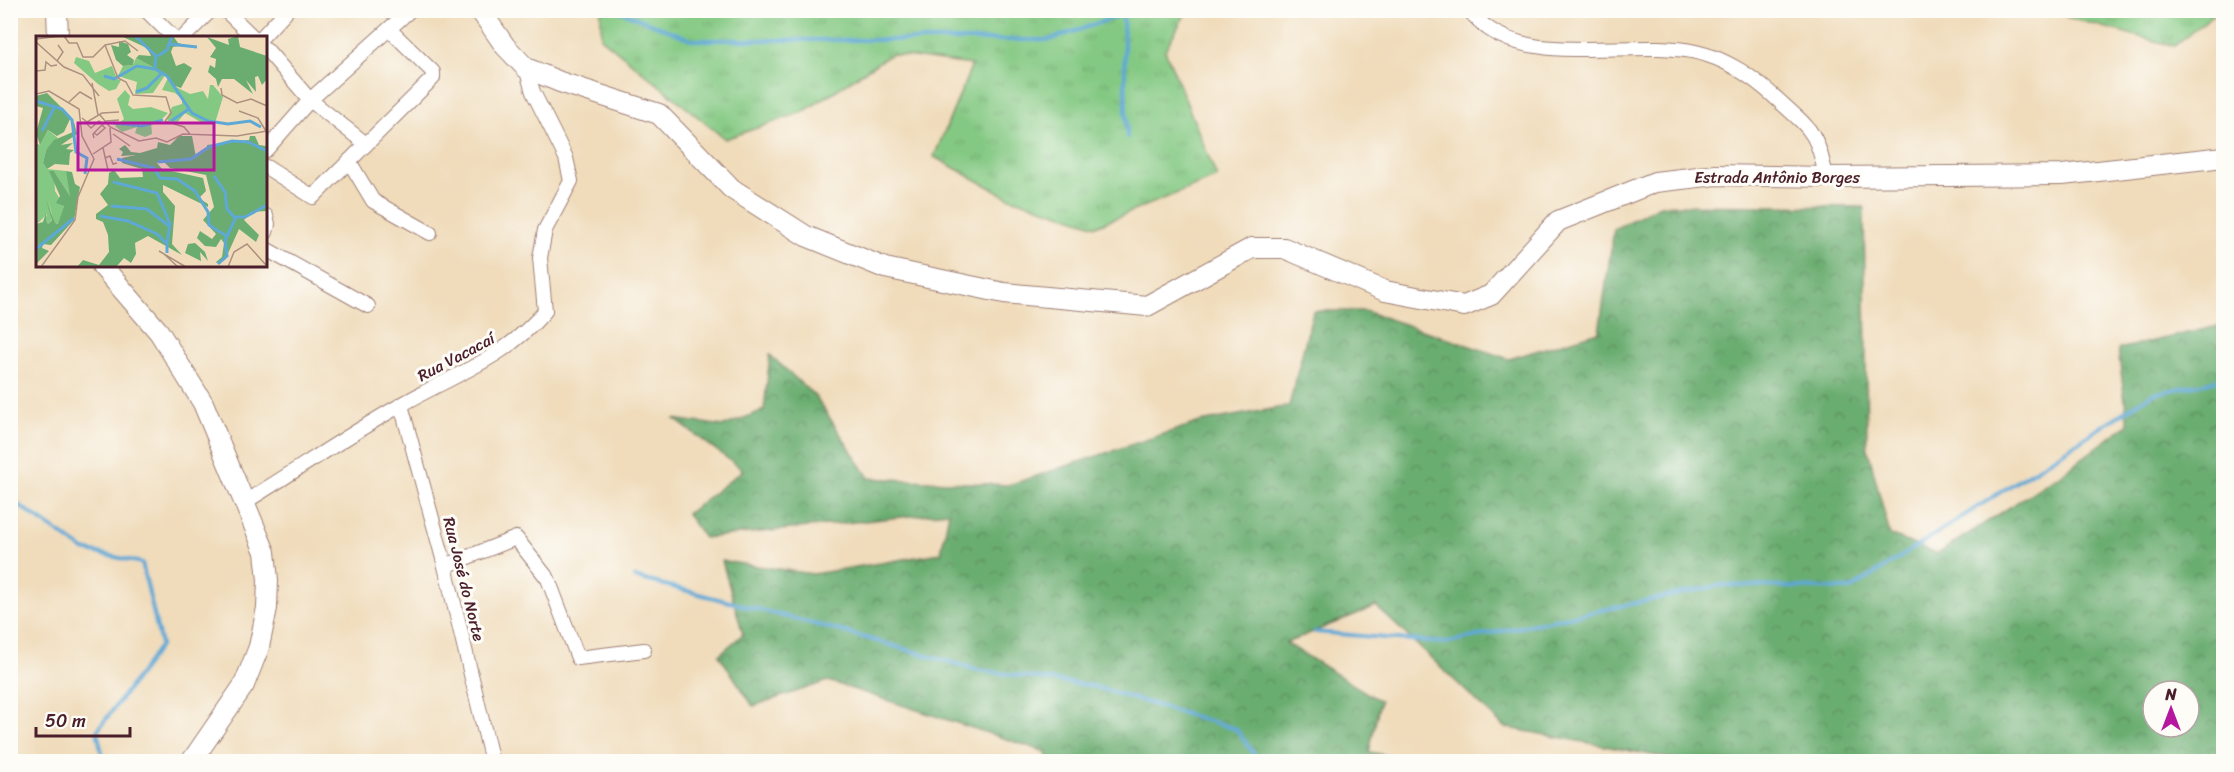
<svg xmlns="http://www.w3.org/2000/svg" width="2234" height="772" font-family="Sriracha,sans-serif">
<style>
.grass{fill:url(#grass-tufts);stroke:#677457;stroke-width:1.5}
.forest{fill:url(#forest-crowns);stroke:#5a664e;stroke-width:1.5;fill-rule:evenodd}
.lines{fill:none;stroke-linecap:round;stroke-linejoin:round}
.stream{stroke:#5ea8d6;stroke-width:4}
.street-casing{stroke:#9d7e73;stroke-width:16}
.secondary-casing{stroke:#9d7e73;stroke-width:22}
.street{stroke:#fff;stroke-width:14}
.secondary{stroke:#fff;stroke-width:20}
.labels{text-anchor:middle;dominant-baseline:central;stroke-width:6;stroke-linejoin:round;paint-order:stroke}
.street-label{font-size:16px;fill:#4a1f2b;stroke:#fdfcf7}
.inset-river{fill:none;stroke:#5ea8d6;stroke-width:3}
.inset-road{fill:none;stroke:#ae9081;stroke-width:1.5}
.view{fill:#b5179e;fill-opacity:0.15;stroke:#b5179e;stroke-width:3}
.inset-edge{fill:none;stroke:#4a1f2b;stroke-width:3}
</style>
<defs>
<pattern id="grass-tufts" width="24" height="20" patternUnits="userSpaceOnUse" patternTransform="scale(1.5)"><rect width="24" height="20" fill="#84c983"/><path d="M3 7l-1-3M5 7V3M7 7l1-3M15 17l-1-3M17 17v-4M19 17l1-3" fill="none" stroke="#74ac71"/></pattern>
<pattern id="forest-crowns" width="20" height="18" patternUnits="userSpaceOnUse" patternTransform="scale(1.5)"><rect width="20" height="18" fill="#6bad71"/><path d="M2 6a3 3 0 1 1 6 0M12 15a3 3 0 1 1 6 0" fill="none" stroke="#5a8c5d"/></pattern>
</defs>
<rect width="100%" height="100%" fill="#fdfcf7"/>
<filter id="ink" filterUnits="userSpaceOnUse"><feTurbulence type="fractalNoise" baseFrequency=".0167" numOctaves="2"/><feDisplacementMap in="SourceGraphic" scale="12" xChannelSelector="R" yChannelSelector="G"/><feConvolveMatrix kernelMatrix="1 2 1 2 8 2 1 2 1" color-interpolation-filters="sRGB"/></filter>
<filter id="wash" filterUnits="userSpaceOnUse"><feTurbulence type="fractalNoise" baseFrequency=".008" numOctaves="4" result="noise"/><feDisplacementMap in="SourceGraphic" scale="24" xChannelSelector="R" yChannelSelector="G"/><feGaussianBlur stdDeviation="1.35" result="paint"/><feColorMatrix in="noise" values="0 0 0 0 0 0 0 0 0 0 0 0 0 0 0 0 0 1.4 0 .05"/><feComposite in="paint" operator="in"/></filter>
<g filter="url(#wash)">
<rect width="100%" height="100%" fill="#f0dcbb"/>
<g class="grass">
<path d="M601,11H1187L1165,50L1217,177L1096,226L1008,197L934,157L972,65L891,54L803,112L725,139L601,38Z"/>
<path d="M2064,11H2218L2174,46L2066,17Z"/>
</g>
<path class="forest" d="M1660,205L1864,207L1867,446L1890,535L1937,554L2061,474L2128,424L2118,349L2223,325V761H1683L1504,727L1376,606L1286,643L1380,701L1369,752L1414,761H1048L1046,752L828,681L753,706L719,655L743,634L722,561L813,574L941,553L949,512L704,538L687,514L743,470L674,419L724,426L764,410L770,355L816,397L869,478L1009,485L1200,422L1289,406L1313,311H1365L1509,359L1599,332L1614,229ZM2153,691H2189V727H2153Z"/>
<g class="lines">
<g class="stream">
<path d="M617,10L693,40H1049L1136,10"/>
<path d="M1123,16L1127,137"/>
<path d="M10,499L84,550L142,563L161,645L97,731L104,762"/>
<path d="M634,577L845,632L978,670L1092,686L1236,729L1260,762"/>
<path d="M1315,632L1444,643L1722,585L1851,589L2152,394L2224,379"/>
</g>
</g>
</g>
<g filter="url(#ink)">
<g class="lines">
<g class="street-casing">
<g id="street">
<path d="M146,10L174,38"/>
<path d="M225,10L254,38"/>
<path d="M1469,10C1475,17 1482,24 1489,29C1540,65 1636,39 1696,52C1728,59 1754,78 1777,99C1811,130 1817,131 1826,177"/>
<path d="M183,38L211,10"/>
<path d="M261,38L287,10"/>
<path d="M266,49L310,100L366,144"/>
<path d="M266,150L310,100L410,10"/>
<path d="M349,161L373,201L430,233"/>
<path d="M266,167L313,197L433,78V72L390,30"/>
<path d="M266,216L268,224L266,232"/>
<path d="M266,249L368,306"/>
<path d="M401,405L445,566L492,762"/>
<path d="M245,502C297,470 348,435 401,405C454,374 504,360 545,311L540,258L545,230L571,181L566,158L533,92L526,68"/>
<path d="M445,566L516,538L548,579L578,658L644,650"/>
</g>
</g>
<g class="secondary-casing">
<g id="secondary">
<path d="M57,10L58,38"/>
<path d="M480,10L505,46L526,68L560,82L659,114L732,189L806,236L885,268L1004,293L1147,306L1252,248H1284L1385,291L1464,306L1491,295L1558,221L1655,182L1716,175L1826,177L2062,175L2224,157"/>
<path d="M102,266L159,332L203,403L265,552L268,580L267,608L259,647L244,685L191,762"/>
</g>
</g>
<use href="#street" class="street"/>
<use href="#secondary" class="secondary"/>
</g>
</g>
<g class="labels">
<g class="street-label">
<text x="1777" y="177">Estrada Antônio Borges</text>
<text transform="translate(456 357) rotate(-28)">Rua Vacacaí</text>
<text transform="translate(464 579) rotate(76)">Rua José do Norte</text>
</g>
</g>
<g transform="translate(36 36)">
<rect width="231" height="231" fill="#f0dcbb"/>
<path d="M40,21L53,25L59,37L76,30L81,43L85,44L80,53L73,55L62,48L38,27ZM100,22L130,38L117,57L99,58L101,46L82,40L87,30L97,29ZM133,40L136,49L154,58L167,55L172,63L174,49H177L187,61L179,87L168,88L149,77L140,88H134L131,83L136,71L146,68V63L139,57L126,54ZM89,54L94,60L92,69L97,73L115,71L132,77L124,85L115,86L116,98L109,101L99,97L101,91L86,96L79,90L88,83L81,63ZM12,94L22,102L10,114L7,127L11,133L30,135L36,156L34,160L18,135L19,155L28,170L23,188L18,187L13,167L16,183L12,188L9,185L11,178L0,189V107L4,109Z" fill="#84c983"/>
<path d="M85,0H137L142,7L150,9L137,11L135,16L140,30L148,27L156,32L145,52L136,49L130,38L100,22L103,19L115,20L111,12ZM202,0L204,11L231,20V43L226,49L222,40L219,41L220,56L210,44L217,58L198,43H186L182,51L180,43L172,36L174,29L179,32L180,23L174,21L180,12L171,1L193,9L192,3ZM83,5L92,8L95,16L91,19L98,24L97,29L87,30L80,24L75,9L83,11ZM11,57L35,81L28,96L21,100L12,94L4,109L0,97L7,72L0,70V60ZM38,86L41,98L25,109L37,107L30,113L38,114L34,117L33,129L19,128L11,133L7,127L10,114L18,104L37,96ZM231,98V175L215,176L208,184L223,199L220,206L203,193L189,224L179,227L186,221L188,207L185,203L180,211L169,210L161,202L164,195L176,203L180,198L167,184L178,171L170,139L134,132L126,124L121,127L126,133L167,142L170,155L163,162L172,168V171L127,149V156L139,170L136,208L146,219L112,200L99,207L100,218L95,227L88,222L80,231H41L47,224L63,229L73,216L72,199L67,186L60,183V178L72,169L64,158L72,148L73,137L78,134L84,142L107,141L106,133L86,127V122L100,119L85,120L87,116L83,113L89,109L95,116L104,117L121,112L122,106L134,109L143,100H156L160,121L172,113L171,109L213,104L214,100H219L223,109L230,110ZM13,135H18L34,160L30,135L36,136L39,148L44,151L38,184L15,209L7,208L6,212L13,215L0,228V188L7,186L10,177V185L12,188L16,184L10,164L19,187L22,188L28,170L20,167L24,160ZM159,207L169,216L172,225L164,216L165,225L149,217L152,208Z" fill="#6bad71"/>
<path class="inset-river" d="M99,0L120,20L119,31M133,8L161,11M122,20L131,14L136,0M68,40L78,43L101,30L119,33L131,40L156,77L172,85L192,88L214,85L225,91M100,56L111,52L125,38M0,65L26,73L36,84L40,116L51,122L49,138M135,85L153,73M77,87L106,90L127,84M6,95L18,72M81,123L118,132L124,142L141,143L159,155L172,176L173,189L192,201M122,126L155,123L173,111L196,105L212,106L231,115M178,140L189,156L191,173L199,182M77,146L121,157L134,188L131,208M75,170L111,173L133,190M64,180L92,185L121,198L131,208V217M0,213L38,182M182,228L191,220L189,204L200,181H209L231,169"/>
<path class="inset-road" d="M28,0L33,7H41L47,21H57L69,9L82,42L90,46L97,59L130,61L135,77L129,85L148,91L154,98M0,3L25,0M0,6L28,31L47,39L63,60M69,9L89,5L102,15M21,25L27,16L22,9M0,35L9,34L10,26L15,30L21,29M56,47L62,79M185,52L186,59L201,67L215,63L231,70M0,58L13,55L43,73L46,100L58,123L42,161L39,184L5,231M33,66L44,56L56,63M203,75L222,82L230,95M64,79L74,91L103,105L120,102L131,106L147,98L201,100L231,95M46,82L51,86L66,77L83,76M51,88L55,92L63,85L67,88M58,97L61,99L69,92L66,89M77,98L94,110M58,102L57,98L70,85L83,84M67,112L72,134M57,118L75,106L74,92M69,122L74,120L77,128L81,127M123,215L150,231M128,218L142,231M192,231L198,216L211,208L230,229"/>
<path class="view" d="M42,87H178V134H42Z"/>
<rect width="231" height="231" class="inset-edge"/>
</g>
<rect width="2234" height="772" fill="none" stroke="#fdfcf7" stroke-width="36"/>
<g transform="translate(2171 709)"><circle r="28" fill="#fdfcf7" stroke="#b5a4a5" stroke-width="1.5"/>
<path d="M0-4.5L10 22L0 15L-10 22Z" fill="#b5179e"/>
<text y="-9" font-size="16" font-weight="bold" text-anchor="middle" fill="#4a1f2b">N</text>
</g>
<path d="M36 727v9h94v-9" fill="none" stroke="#4a1f2b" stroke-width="3"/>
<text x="45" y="727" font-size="18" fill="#4a1f2b" stroke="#fdfcf7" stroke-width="4.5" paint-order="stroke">50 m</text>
</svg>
